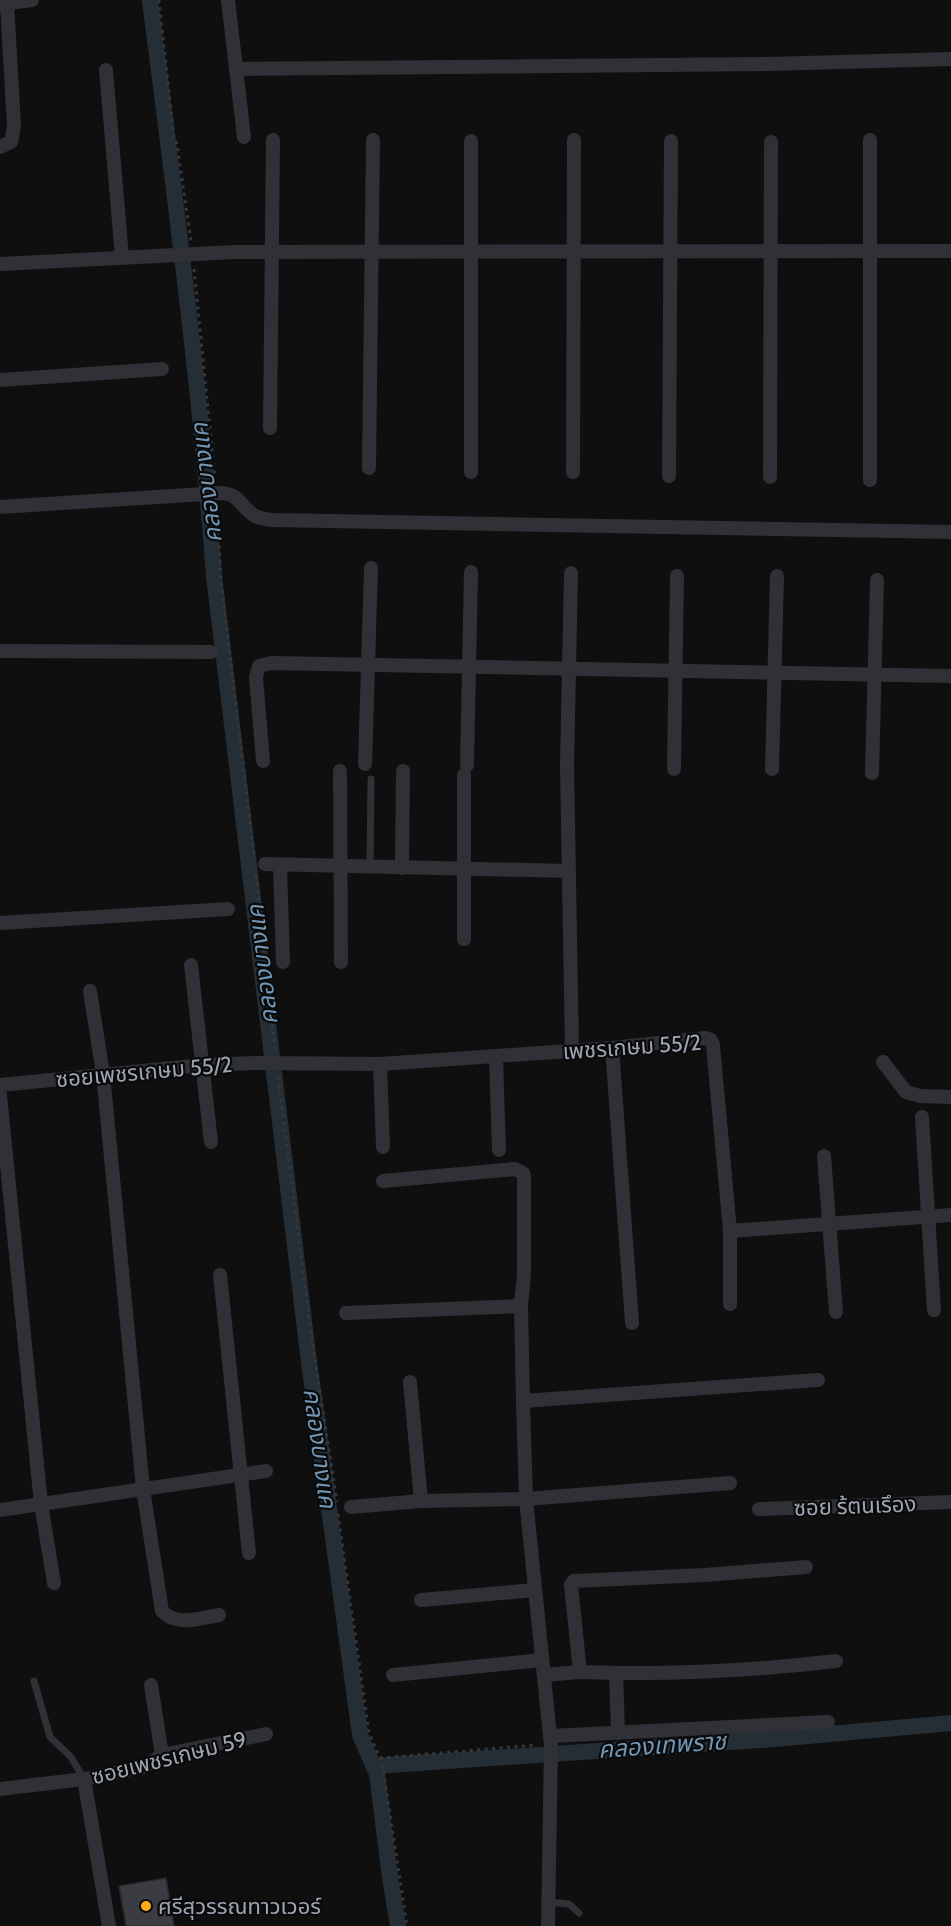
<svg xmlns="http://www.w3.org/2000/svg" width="951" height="1926" font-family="Cabin,'Noto Sans Thai',sans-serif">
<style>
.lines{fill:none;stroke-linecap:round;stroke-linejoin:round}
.canal{stroke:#252e35;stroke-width:16}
.building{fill:#3b3c41;stroke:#29292d;stroke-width:1.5}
.path{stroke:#35383d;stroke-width:3;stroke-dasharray:3 4.5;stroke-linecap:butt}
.service{stroke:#303136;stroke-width:7}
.minor{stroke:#303136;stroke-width:14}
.poi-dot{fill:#ffab18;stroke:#0a0a0b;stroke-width:2}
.labels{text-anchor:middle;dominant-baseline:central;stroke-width:4.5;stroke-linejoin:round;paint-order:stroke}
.street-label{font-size:22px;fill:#9ea5b3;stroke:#0a0a0b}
.poi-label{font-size:22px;fill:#9ea5b3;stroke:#0a0a0b;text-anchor:start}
.water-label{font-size:24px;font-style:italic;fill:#7195b2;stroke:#0a0a0b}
</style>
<rect width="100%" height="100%" fill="#0f0f10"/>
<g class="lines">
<g class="canal">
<path d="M150,0C174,192 200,383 214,576L309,1362L360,1735L377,1774L390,1878L398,1926"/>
<path d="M374,1766L775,1739L951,1723"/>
</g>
</g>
<path class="building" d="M166,1878L174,1926H126L119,1886Z"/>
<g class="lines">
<g class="path">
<path d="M159,0L174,139L177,144L191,241"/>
<path d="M194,269L215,480"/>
<path d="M217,508L221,582L254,856"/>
<path d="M256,875L275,1050"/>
<path d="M278,1077L311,1333L337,1502"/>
<path d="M338,1514L369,1733L380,1758L384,1775L407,1926"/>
<path d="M380,1758L536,1745"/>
</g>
<g class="service">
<path d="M370,866L371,779"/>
<path d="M34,1681L50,1737L71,1757L84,1779"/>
<path d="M549,1902L569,1904L579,1913"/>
</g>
<g class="minor">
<path d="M228,0L244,137"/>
<path d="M0,4L32,0"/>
<path d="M236,69L767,64L951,59"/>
<path d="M106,70L122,257"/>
<path d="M0,147L11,142L14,126L7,3"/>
<path d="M0,264L235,252L951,251"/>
<path d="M0,380L162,369"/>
<path d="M270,428L273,140"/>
<path d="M369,468L373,140"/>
<path d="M471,472V141"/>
<path d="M573,472L574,140"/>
<path d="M669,476L671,141"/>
<path d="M770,477L771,142"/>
<path d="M870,480V140"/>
<path d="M0,507L220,493C240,494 238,504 252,514C258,519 265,519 272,520L951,532"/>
<path d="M571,573L567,766L572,1050"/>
<path d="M0,651L211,652"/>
<path d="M263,761L256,677L259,666L271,663L951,676"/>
<path d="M365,764L371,568"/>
<path d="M467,765L471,572"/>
<path d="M674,769L677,576"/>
<path d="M772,769L777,576"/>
<path d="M340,771L341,962"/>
<path d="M872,773L877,580"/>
<path d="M464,775V939"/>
<path d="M265,864L569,871"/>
<path d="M280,865L283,962"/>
<path d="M402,868L403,771"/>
<path d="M0,923L228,909"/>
<path d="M191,965L211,1142"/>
<path d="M90,991L103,1074L143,1489L162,1611C176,1627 201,1618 219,1615"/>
<path d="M612,1048L632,1323"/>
<path d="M496,1057L499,1150"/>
<path d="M883,1062L906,1092L920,1096L951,1097"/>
<path d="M380,1064L383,1147"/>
<path d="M0,1085L203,1065L257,1063L380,1064L612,1048L705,1038L711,1040L713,1045L730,1231V1304"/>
<path d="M0,1095L41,1504L54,1583"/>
<path d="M922,1117L934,1310"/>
<path d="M824,1156L836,1312"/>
<path d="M383,1181L515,1169L523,1173L524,1177V1274L521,1306L523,1401L526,1499L551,1746L548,1926"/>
<path d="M730,1231L951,1215"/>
<path d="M220,1275L249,1553"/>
<path d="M346,1313L521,1306"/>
<path d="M410,1382L421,1501"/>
<path d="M523,1401L818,1380"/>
<path d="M351,1507L421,1501L526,1499L730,1483"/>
<path d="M759,1509L951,1502"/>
<path d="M0,1510L266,1471"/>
<path d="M806,1567L705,1575L574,1581L571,1585L580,1672C665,1675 751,1671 836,1661"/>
<path d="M421,1600L535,1590"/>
<path d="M616,1673L618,1733"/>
<path d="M393,1675L542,1660"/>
<path d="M544,1675L580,1672"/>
<path d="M151,1685L162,1755"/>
<path d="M550,1736L828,1722"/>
<path d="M84,1779L109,1926"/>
<path d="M0,1789L84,1779L144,1767L162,1755L266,1734"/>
</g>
</g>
<circle class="poi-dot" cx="146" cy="1906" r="6"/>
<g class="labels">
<g class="street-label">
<text transform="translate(632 1047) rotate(-4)">เพชรเกษม 55/2</text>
<text transform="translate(144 1072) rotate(-5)">ซอยเพชรเกษม 55/2</text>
<text transform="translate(855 1506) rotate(-2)">ซอย ร้ตนเรึอง</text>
<text transform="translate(169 1758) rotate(-14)">ซอยเพชรเกษม 59</text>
</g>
<g class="poi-label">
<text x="158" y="1906">ศรีสุวรรณทาวเวอร์</text>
</g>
<g class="water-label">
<text transform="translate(206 483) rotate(-97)">คลองบางแค</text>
<text transform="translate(262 965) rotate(-97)">คลองบางแค</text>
<text transform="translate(320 1448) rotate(82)">คลองบางแค</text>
<text transform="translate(662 1745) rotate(-4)">คลองเทพราช</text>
</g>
</g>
</svg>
